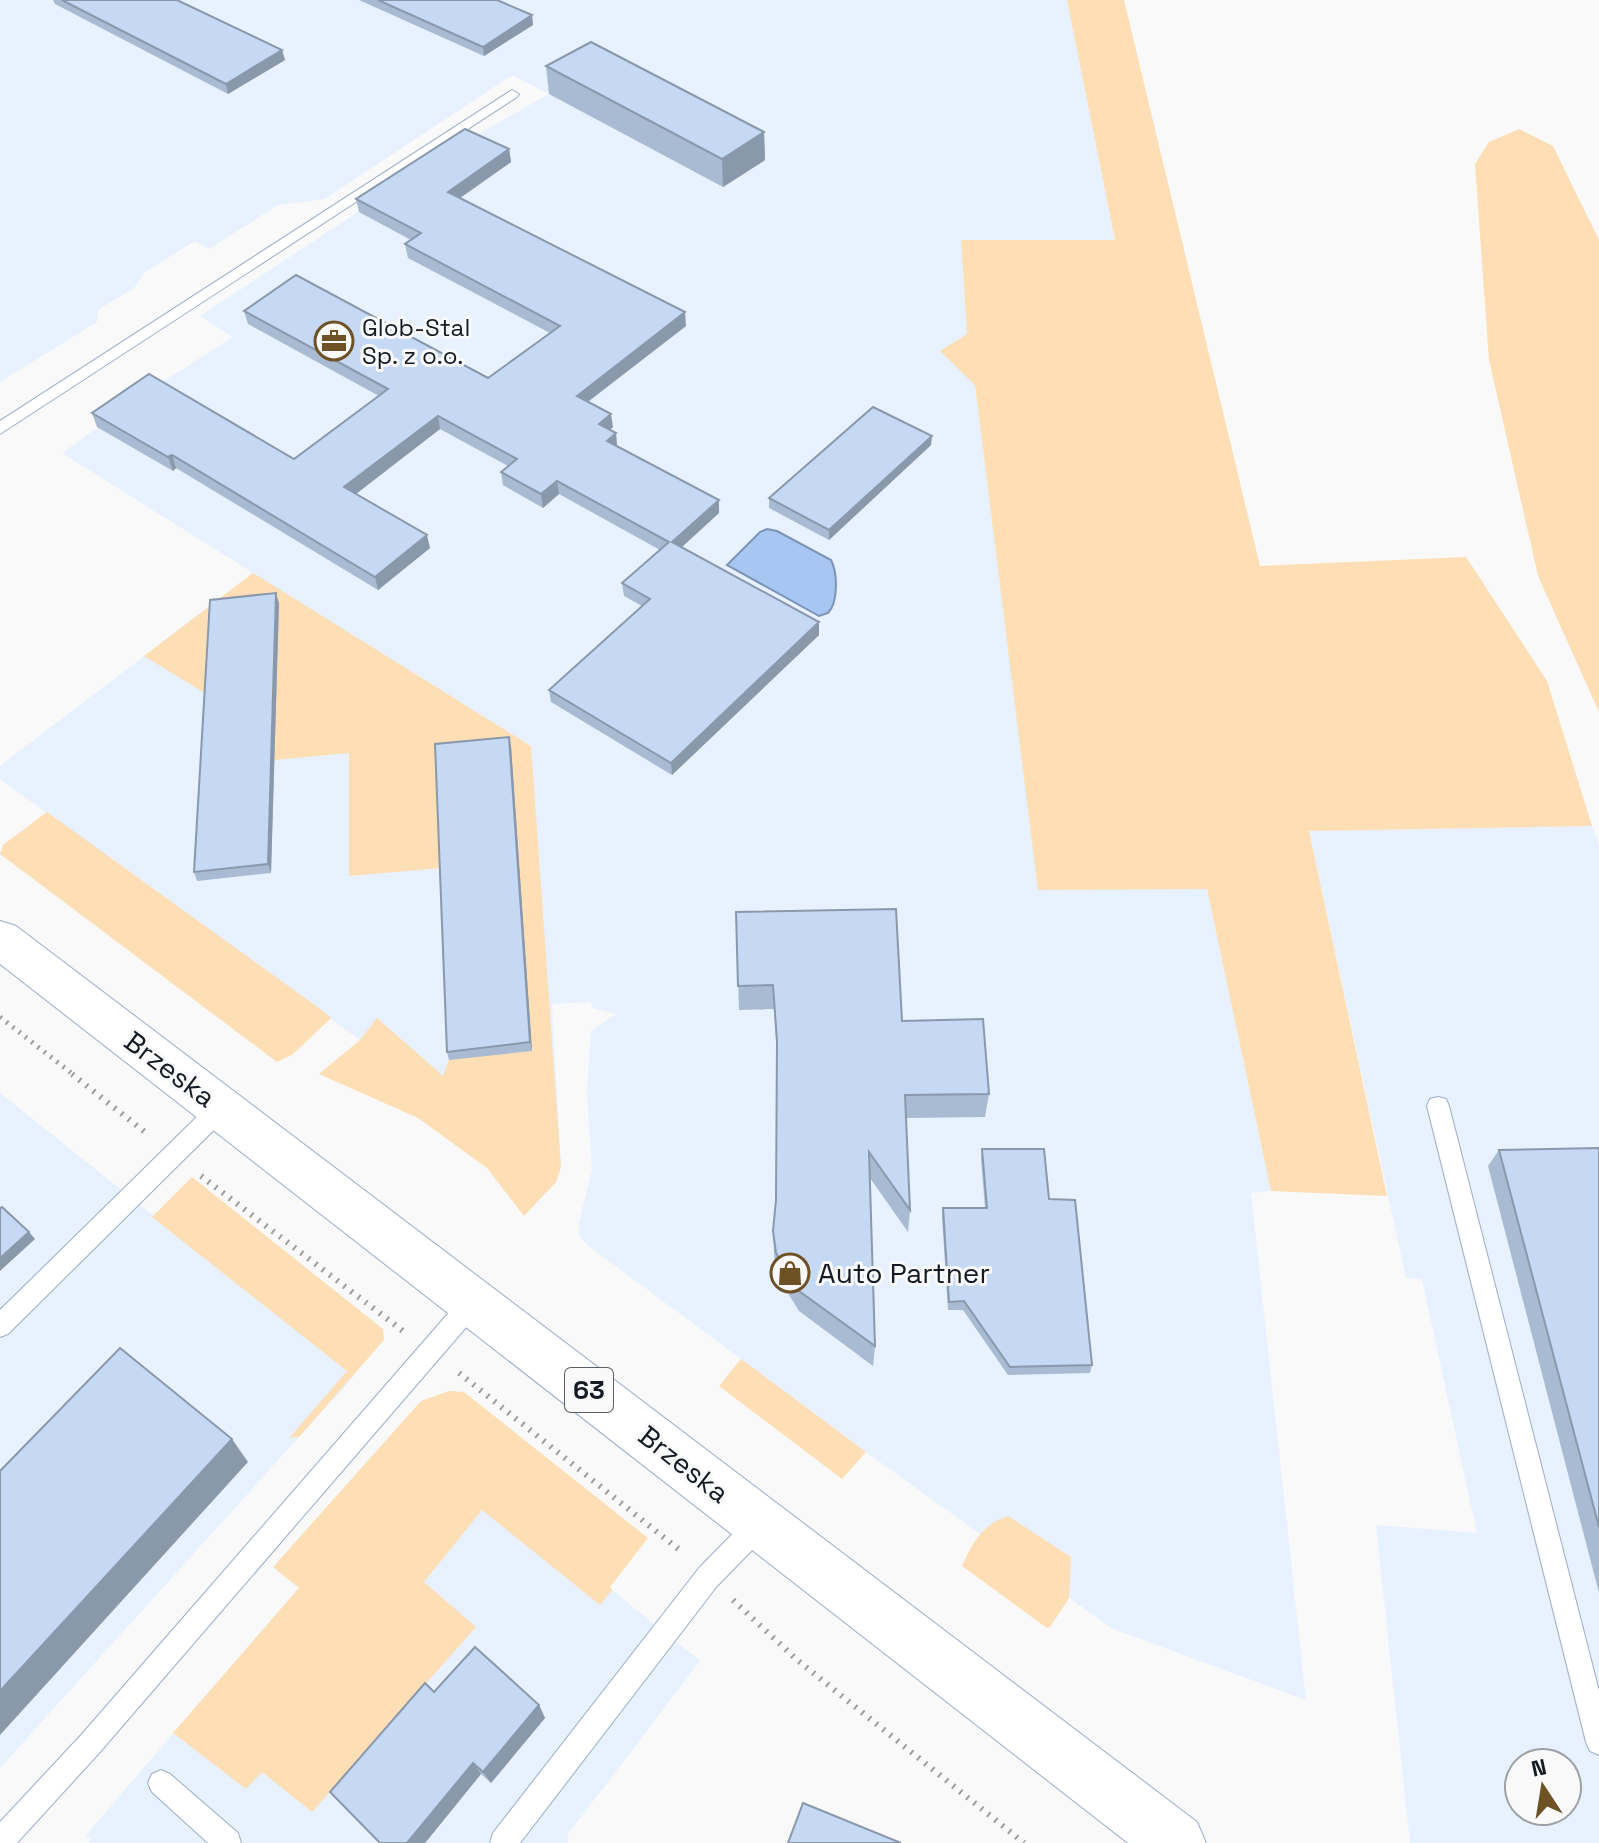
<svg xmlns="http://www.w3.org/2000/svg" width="1599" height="1843" font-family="'Space Grotesk',sans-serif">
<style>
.built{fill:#e7f1ff;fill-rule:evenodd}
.green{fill:#fedeb5}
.water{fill:#a7c6f1;stroke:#7b93b4;stroke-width:2}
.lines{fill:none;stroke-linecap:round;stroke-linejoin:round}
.lane-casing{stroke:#9aadc7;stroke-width:2}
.primary-casing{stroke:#9aadc7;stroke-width:2}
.path-far1{stroke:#9a9da1;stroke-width:5;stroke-dasharray:2 6;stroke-linecap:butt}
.path{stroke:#9a9da1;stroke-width:6;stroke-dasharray:2 7;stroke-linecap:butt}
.lane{fill:#fff;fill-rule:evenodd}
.primary{fill:#fff;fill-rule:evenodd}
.wall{fill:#a9bbd2}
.shaded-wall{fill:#8a98ab}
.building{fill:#c5d9f4;stroke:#8a98ab;stroke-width:2}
.labels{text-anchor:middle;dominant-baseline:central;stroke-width:6;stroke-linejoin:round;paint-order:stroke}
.far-poi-label{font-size:24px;fill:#141b24;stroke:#f9f9f9;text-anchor:start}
.shield{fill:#f9f9f9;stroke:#595e64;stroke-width:2}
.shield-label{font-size:26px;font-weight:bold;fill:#141b24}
.street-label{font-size:28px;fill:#141b24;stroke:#f9f9f9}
.poi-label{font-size:28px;fill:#141b24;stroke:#f9f9f9;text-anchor:start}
</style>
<rect width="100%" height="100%" fill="#f9f9f9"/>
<g class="built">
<path d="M0,0H1067L1115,241L961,240L968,334L941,352L975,385L1019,732L1207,889L1271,1191L1251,1193L1306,1700L1111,1628L866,1452L586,1244L579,1235V1223L592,1170L587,1092L591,1031L616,1014L592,1008L591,1002L552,1004L561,1167L360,1040L0,779V766L253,573L62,453L153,388L233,337L200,316L466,141L549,94L514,76L509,77L325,199L278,205L209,249L195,241L145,272L134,288L98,310L97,322L0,382Z"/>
<path d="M1592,826L1599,845V1843H1410L1376,1525L1477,1533L1422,1279L1406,1278L1309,831ZM1519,1763H1567V1811H1519Z"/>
<path d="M0,1093L354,1376L0,1768Z"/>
<path d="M426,1440L610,1593L612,1590L700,1661L568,1834V1843H88L91,1840L86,1835Z"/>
</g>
<g class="green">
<path d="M1067,0H1124L1260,566L1466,557L1547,681L1592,826L1309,831L1387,1196L1271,1191L1207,889L1038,890L975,385L940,351L967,334L961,240H1115Z"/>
<path d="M1519,129L1553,146L1599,240V712L1538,576L1489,360L1475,164L1489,142Z"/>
<path d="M253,573L531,746L561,1167L556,1182L524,1216L487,1168L418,1118L319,1074L360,1040L377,1018L443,1076L449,1060L442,868L349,876V753L275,760L208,695L144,656Z"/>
<path d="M47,812L323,1011L331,1018L292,1055L277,1062L0,854L3,845Z"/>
<path d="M192,1177L383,1329L384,1340L300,1436L289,1438L347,1371L152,1217Z"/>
<path d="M741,1359L866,1452L842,1479L719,1386Z"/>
<path d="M449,1391L464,1392L648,1538L610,1587L612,1590L600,1605L482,1510L424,1582L476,1627L312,1812L262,1772L246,1789L173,1733L299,1588L273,1567L421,1401Z"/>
<path d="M1008,1516L1071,1557L1069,1598L1050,1627L1047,1628L962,1566C972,1543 983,1524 1008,1516Z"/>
</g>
<path class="water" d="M767,529L777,531L831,560C838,574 838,603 828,613L819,616L727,565L760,532Z"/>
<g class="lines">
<g class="lane-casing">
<g id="lane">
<path d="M512,90L519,94L517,97L0,434V421Z"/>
<path d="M1438,1097L1446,1099L1449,1106L1599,1691V1755L1590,1751L1586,1742L1427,1106L1430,1099Z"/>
<path d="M221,1099L229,1101L232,1108L229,1115L8,1334L0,1337V1310L213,1101Z"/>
<path d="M473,1291L481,1294L484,1302L481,1310L100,1752L17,1843H0V1822L82,1734L465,1294Z"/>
<path d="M761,1511L770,1514L773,1523L770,1532L717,1586L520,1843H490L493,1833L699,1568L752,1514Z"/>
<path d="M161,1770L170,1774L238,1833L241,1843H208L152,1792L148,1783L152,1774Z"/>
</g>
</g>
<g class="primary-casing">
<path id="primary" d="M0,921L16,926L1197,1822L1206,1843H1128L0,964Z"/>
</g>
<path class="path-far1" d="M0,1017L75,1076"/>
<g class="path">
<path d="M72,1074L146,1133"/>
<path d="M201,1176L403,1331"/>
<path d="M459,1373L682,1552"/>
<path d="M733,1600L796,1659L1024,1843"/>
</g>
<use href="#lane" class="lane"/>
<use href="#primary" class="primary"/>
</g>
<g class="wall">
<path d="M53,0H177L282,50L285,60L228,94L55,4Z"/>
<path d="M359,0H497L532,15L533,25L484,56Z"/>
<path d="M546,66L764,132L765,160L723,187L549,94Z"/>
<path d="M509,149L511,162L460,198L686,326L588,402L613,427L610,430L616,433L617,446L719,500V513L682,547L819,635L672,775L551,702L549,690L642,606L624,596L622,583L660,550L559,494L543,508L503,485L501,472L508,466L440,429L356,494L430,548L378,590L176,468L173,471L97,427L92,413L294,459L379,396L248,324L244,311L488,378L550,333L408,258L405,244L411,240L359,212L356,199Z"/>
<path d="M931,445L829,540L769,508V498Z"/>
<path d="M279,603L271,873L197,881L194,872Z"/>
<path d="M509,737L511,746L532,1051L449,1060L447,1052Z"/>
<path d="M736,912L902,1021L989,1094L985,1117L906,1118L910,1210L908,1232L870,1178L875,1346L873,1366L799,1311L776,1274L774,1252L773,1231L776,1200L777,1057L774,1009L739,1010Z"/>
<path d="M1599,1148V1593L1488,1166L1499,1150Z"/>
<path d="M982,1149L1049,1199L1092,1365L1090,1373L1008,1375L963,1310H948L942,1217L943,1208H985L981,1159Z"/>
<path d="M434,1692L539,1705L545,1718L491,1783L481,1774L425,1843H380Z"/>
</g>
<g class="shaded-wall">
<path d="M532,15L533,25L484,56L483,47Z"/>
<path d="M282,50L285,60L228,94L226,84Z"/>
<path d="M764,132L765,160L723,187L722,159Z"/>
<path d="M509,149L511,162L450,205L448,192Z"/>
<path d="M685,312L686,326L578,409L577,396Z"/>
<path d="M611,414L613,427L600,437L599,424Z"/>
<path d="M438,416L440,429L348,500L344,487Z"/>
<path d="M616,433L617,446L607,441Z"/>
<path d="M932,436L931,445L829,540V530Z"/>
<path d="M172,455L176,468L173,471L168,457Z"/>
<path d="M557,481L559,494L543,508L541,494Z"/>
<path d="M719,500V513L673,555L672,542Z"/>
<path d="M427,535L430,548L378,590L375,577Z"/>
<path d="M276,593L279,603L271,873L268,864Z"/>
<path d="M819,622V635L672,775L671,763Z"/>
<path d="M509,737L511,746L532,1051L530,1042Z"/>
<path d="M29,1232L35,1239L0,1271V1258Z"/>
<path d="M232,1439L248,1462L0,1735V1691Z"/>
<path d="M539,1705L545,1718L491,1783L483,1772Z"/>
<path d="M473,1763L481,1774L425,1843H407Z"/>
</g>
<g class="building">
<path d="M62,0H177L282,50L226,84Z"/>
<path d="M378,0H497L532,15L483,47Z"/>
<path d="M591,42L764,132L722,159L546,66Z"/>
<path d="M465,129L509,149L448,192L685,312L577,396L611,414L599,424L616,433L607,441L719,500L672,542L819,622L671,763L549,690L650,599L622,583L669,542L557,481L541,494L501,472L517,459L438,416L344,487L427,535L375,577L172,455L168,457L92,413L149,374L294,459L388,389L244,311L296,275L488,378L560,326L405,244L421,233L356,199Z"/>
<path d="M873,407L932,436L829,530L769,498Z"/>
<path d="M276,593L268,864L194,872L210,600Z"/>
<path d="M509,737L530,1042L447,1052L435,744Z"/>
<path d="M896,909L902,1021L983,1019L989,1094L905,1095L910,1210L869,1152L875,1346L799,1291L776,1253L773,1231L776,1200L777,1041L773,985L738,986L736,912Z"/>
<path d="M1599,1148V1527L1499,1150Z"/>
<path d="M982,1149H1044L1049,1199L1075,1200L1092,1365L1010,1367L964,1301L949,1302L943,1208H987Z"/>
<path d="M2,1207L29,1232L0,1258V1208Z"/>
<path d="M120,1348L232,1439L0,1691V1471Z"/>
<path d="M475,1647L539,1705L483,1772L473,1763L407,1843H380L330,1792L425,1683L434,1692Z"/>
<path d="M803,1803L901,1843H788Z"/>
</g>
<defs>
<g id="office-ring" transform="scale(2)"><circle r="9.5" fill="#f9f9f9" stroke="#6f5126" stroke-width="1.5"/><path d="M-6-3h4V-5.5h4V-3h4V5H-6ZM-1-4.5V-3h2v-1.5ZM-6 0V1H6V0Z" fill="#6f5126"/></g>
<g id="shop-ring" transform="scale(2)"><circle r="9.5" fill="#f9f9f9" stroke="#6f5126" stroke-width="1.5"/><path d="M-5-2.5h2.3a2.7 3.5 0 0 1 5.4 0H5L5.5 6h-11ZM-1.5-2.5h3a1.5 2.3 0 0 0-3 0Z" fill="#6f5126"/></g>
</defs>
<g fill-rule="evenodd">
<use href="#office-ring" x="334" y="341"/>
<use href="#shop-ring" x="790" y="1273"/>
</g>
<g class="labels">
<g class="far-poi-label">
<text x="362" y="327">Glob-Stal<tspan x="362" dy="28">Sp. z o.o.</tspan></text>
</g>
<rect class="shield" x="565" y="1368" width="48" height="44" rx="6"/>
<g class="shield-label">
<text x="589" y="1390">63</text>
</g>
<g class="street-label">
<text transform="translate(170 1069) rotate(37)">Brzeska</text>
<text transform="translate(684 1464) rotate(38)">Brzeska</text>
</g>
<g class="poi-label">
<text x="818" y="1273">Auto Partner</text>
</g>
</g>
<g transform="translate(1543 1787) rotate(348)"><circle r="38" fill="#f9f9f9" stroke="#9da0a4" stroke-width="2"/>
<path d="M0-6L14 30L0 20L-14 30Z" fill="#6f5126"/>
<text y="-12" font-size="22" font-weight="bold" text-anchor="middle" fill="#141b24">N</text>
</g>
</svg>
